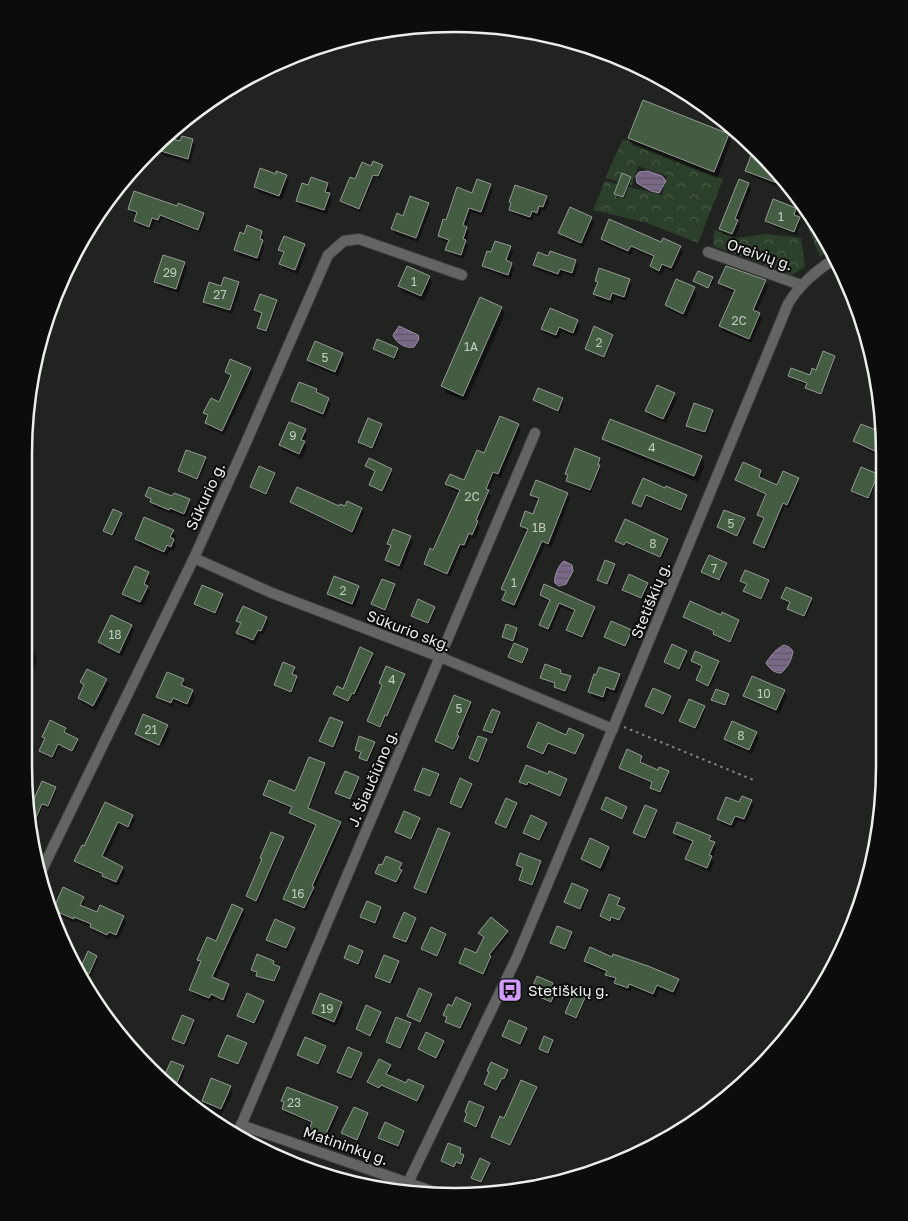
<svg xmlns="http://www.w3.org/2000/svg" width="908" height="1221" font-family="'Golos Text',sans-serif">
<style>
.forest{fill:url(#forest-crowns)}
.water{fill:url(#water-rules);stroke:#9c90a6}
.shadow{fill:#0007}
.building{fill:#445d42;stroke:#969996}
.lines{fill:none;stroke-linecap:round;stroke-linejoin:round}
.minor-casing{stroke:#3c3e3c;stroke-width:12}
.path{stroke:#868886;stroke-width:2;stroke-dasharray:2.5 4;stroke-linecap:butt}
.minor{stroke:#626562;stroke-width:10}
.labels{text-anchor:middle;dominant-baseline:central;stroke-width:4;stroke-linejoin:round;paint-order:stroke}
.number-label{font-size:12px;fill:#c2cac2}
.street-label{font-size:15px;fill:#eceeec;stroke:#0b0c0b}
.poi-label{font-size:15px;fill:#eceeec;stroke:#0b0c0b;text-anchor:start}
.rim{fill:none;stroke:#eceeec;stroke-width:2.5}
</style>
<defs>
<pattern id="forest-crowns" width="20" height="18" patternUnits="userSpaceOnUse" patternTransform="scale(1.25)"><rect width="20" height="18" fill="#2c3f2a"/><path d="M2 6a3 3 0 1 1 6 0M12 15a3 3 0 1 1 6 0" fill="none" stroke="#4b5b49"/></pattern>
<pattern id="water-rules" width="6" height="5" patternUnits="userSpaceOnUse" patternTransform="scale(1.25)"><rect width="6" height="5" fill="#796888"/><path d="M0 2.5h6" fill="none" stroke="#5e5664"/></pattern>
</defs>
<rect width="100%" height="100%" fill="#212321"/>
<g class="forest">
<path d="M623,139L723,179L698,243L647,223L593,210L605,181L662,195L667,176L638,166L632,185L605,178Z"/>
<path d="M807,211L829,250L820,257L805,220Z"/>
<path d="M714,230L738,238L766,234L801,238L805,267L792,275L713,246Z"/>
</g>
<g class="water">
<path d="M648,171L662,176L666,181L659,193L651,191L637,183L636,176L639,172Z"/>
<path d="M399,326L418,335L419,339L414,347C406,349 396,343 393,335Z"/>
<path d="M564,561L572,565L573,571L566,584L559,586L555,583C553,578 559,564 564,561Z"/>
<path d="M784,645L789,647L793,651C792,660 787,668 781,673C774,673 770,669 766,663C771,655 776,649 784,645Z"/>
</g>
<g class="shadow">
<path d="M728,135L731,141L717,178L633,145L629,138Z"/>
<path d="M168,139L181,142L192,140L195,145L190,163L163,155L160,151L161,146Z"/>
<path d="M753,154L764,159L790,186L788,191L749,175L746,171Z"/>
<path d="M382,166L383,168L379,179L375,177L360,212L343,204L341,201L355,181L372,168Z"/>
<path d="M276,175L286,176L289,181L282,200L258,192L255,187Z"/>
<path d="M630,178L631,181L624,199L617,197L615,194Z"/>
<path d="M328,184L330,189L329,194L332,199L327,214L300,206L297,201L309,187Z"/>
<path d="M748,184L751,189L738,222L740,226L735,238L723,234L721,229Z"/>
<path d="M490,185L493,190L483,216L471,212L466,227L469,233L466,243L468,246L463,259L450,254L447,249L449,243L442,240L439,236L446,221Z"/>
<path d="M546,197L549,202L545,211L542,210L539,217L534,215L532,221L513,214L510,210L512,205L510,202Z"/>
<path d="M428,204L431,209L418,242L395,234L392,229L404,218Z"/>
<path d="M178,205L204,214L206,218L200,233L162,218L160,223L155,221L151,230L137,225L135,221L137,215L132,213L129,209L177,207Z"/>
<path d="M796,209L798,213L796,218L801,222L796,235L768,224L766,220Z"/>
<path d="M591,218L594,223L583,247L562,238L560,233Z"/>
<path d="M261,232L264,237L262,242L265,246L259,262L238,255L235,250L245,235Z"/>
<path d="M602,239L662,243L680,247L683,252L673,272L665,268L662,275L654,271L651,266L655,259L633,249L631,255L605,244Z"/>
<path d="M304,245L307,250L298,274L284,269L281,264L284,255L280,249Z"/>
<path d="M510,247L513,252L509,263L514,268L511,279L486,270L484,266L492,254Z"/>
<path d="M164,256L185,263L187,268L179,293L158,286L155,282Z"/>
<path d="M576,261L578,265L574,277L563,273L561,278L537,270L534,265Z"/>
<path d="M429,277L432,282L424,301L402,291L399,286Z"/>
<path d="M712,278L714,281L711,287L695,281Z"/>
<path d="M629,280L632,285L626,301L615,297L612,304L597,299L595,294L598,284L596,281Z"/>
<path d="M765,281L768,286L756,313L759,314L762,319L751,343L723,331L720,326L735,293L722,287L720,282Z"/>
<path d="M238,283L241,288L232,314L207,306L205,302L222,287Z"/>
<path d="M694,288L697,293L686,318L669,310L666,305Z"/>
<path d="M276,301L278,304L267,333L260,331L258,328L263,315L257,313L256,310Z"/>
<path d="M501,308L505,314L466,401L446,393L442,386Z"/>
<path d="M577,321L580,326L575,337L562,331L558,339L545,334L542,329Z"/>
<path d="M613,336L614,338L605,359L588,351L586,349Z"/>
<path d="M374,349H397L399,352L396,360L376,352Z"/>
<path d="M342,354L345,359L338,376L311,365L308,360Z"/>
<path d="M834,357L835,359L822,395L808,390L807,385L791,378L789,376L810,377Z"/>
<path d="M231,361L251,369L253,374L224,435L209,428L206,423L207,418L205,413L219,404L231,378L226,372Z"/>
<path d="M539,389L563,399L564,402L560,413L536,403L535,400Z"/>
<path d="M316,390L319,395L328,399L331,404L325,418L296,405L293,400Z"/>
<path d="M674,394L677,399L666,423L649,416L646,411Z"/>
<path d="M712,411L714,414L706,435L689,428L687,425Z"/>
<path d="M369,420L382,425L383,428L374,450L361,445L360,442Z"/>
<path d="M518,425L521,429L501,478L495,476L488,492L491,496L478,524L480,527L475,539L471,537L466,549L462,548L450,577L428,568L425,564L434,551L460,493L449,488L447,484L465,482L485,454Z"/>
<path d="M305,430L307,435L304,443L307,447L302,459L283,450L280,445Z"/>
<path d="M881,433V457L858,446L855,441Z"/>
<path d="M604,439L701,457L705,464L698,482L608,445Z"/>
<path d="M205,458L207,461L199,481L181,474L179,471Z"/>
<path d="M600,459L601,462L599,467L601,469L591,493L569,484L566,474Z"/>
<path d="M367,466L391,470L393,473L384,493L372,488L370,485L376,473L368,469Z"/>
<path d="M761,471L763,475L761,479L778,486L798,479L800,483L789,508L785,506L766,551L757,546L755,543L764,520L760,518L758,515L766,496L739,483L737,480Z"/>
<path d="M274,474L275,477L267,496L253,490L251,487Z"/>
<path d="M877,475L879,477L869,500L854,494L852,491Z"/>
<path d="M643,480L686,496L688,499L682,512L647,497L642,509L635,506L633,503Z"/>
<path d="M567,494L570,498L551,548L545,545L516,609L506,604L503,599L505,593L503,588L528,532L524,530L521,526L534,516L539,501L534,499L532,495Z"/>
<path d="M147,496L189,500L192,505L186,518L172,512L171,514L154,507Z"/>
<path d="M292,501L339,508L362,509L364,513L354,535L294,505Z"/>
<path d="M121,514L122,517L114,537L106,534L105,531Z"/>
<path d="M744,519L745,522L739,538L720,530L718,527Z"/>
<path d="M394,530L411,537L413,542L402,570L389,565L387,560L391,548L389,543Z"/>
<path d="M173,531L176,536L174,541L176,545L174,551L170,550L167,556L139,544L136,539Z"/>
<path d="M667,540L669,543L662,559L627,544L626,547L618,544L616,541Z"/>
<path d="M726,564L727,567L721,582L704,575L703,572Z"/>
<path d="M614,565L616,567L609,586L600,583L598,580Z"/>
<path d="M148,573L151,578L147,587L150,591L143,606L126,599L124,594Z"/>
<path d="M741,581H768L770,584L762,601L746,594L745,591L747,585Z"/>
<path d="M647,584L649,587L643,600L625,593L624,590Z"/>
<path d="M394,585L396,588L386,612L374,607L372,604Z"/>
<path d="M358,587L361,592L355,608L331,599L328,594Z"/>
<path d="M222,595L224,598L216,615L197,607L195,604Z"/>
<path d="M541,595L594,608L596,612L584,640L570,634L568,630L575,613L561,607L550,632L543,629L541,625L551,602L543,599Z"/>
<path d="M783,598L811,599L813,602L806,618L790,611L789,608L791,604L784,601Z"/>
<path d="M244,608L267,618L269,623L263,635L260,634L255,645L240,637L238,633L241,626L238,621Z"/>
<path d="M434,608L436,611L430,625L414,618L412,616Z"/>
<path d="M112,616L132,626L134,631L122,657L102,647L99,642Z"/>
<path d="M722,616L739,621L740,624L731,644L716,637L715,632L686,620L684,617Z"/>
<path d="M517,629L518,632L515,643L505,640L504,637Z"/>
<path d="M631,631L633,634L626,648L607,639L605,636Z"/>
<path d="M24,650L35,655L37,660L34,667L24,662Z"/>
<path d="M527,650L528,653L523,665L511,660L509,657Z"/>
<path d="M686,652L688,655L681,671L667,665L665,662Z"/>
<path d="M372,654L374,657L356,696L353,695L350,703L336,697L335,694L344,690Z"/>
<path d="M692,661L718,662L720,665L710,688L699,683L697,680L703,668L694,664Z"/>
<path d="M294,668L296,671L294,676L298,680L292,694L277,687L275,685Z"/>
<path d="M560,671L562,675L570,677L571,680L566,694L557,690L556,685L543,680L541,677Z"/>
<path d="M404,675L406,678L388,718L386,717L381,729L370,724L368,721L382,686L380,683Z"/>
<path d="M619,675L622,680L617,694L609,691L605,702L592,697L589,692Z"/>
<path d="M106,680L109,684L96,710L82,703L79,698L84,688L81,682Z"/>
<path d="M183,680L186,685L185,687L192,691L195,696L190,708L175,702L173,707L160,701L158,696Z"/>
<path d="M784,691L787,696L779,714L747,700L745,696Z"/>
<path d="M728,695L730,698L726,707L714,702L713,700Z"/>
<path d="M670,697L672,700L665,716L648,709L646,706Z"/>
<path d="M470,703L472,706L459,738L460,740L455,751L438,744L437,741Z"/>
<path d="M704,707L706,710L697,730L682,724L680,721Z"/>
<path d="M493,710L500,713L501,716L493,735L486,733L484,730Z"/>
<path d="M330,718L343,723L344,726L335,749L322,744L321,741Z"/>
<path d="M167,726L170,730L163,746L138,735V737L162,748V749L139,739L136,734Z"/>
<path d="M65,729L67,732L66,734L77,740L79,743L74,753L60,746L54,759L42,754L41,751L45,740L43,737Z"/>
<path d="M756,733L759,738L752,754L728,744L725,739Z"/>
<path d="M583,736L584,738L576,756L550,745L544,756L530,750L529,747Z"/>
<path d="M486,740L488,743L479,764L472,761L470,758Z"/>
<path d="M374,743L376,746L369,763L362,760L360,758L361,754L356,750Z"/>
<path d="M641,757L643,760L641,764L658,771L668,772L670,775L661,795L653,791L651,788L653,784L622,771L621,768Z"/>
<path d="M324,764L326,768L309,810L340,823L342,827L314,890L315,891L306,911L286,902L285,899L316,827L292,816L290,813L292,809L266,798L264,795L295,792Z"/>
<path d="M438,775L440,778L431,798L417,792L416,789Z"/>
<path d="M548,775L566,780L568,783L561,798L530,784L528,788L522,785L520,782Z"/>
<path d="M358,778L360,781L351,801L339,796L337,793Z"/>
<path d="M471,785L473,787L463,810L453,806L451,803Z"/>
<path d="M55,788L57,791L49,808L43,806L36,823L40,826L35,836L33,835L30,811Z"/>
<path d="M751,801L754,806L746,823L738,820L734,829L721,824L718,819L739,804Z"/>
<path d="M106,804L132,816L135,820L130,830L121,825L105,859L123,868L125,872L118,886L106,880L105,877L78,865L76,861L85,848Z"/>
<path d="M517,804L518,806L508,830L498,825L496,822Z"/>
<path d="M626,808L628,810L623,821L604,812L602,809Z"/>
<path d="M656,811L658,814L646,840L636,835L634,832Z"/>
<path d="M419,819L421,822L413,841L398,835L397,832Z"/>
<path d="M546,824L548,826L541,842L526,836L524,833Z"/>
<path d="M674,833L710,837L716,848L712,859L714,862L710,872L690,863L687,859L693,844L677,838Z"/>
<path d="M449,834L450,837L428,895L417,890L416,888Z"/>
<path d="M283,838L284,841L258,903L249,899L247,896L263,860Z"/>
<path d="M608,848L611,853L603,872L585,864L582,859Z"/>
<path d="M540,862L542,865L533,887L522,883L520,880L524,870L519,868L517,865Z"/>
<path d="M401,864L402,867L401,871L402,874L398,884L378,875L377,872Z"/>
<path d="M588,891L589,894L582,911L567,904L565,902Z"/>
<path d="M83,898L85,902L83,908L97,913L123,917L126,922L118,939L111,936L110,939L94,932L91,927L77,921L76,923L57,915L54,910Z"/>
<path d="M619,899L620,902L618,907L624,909L625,912L621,922L613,919L611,923L603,919L601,916Z"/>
<path d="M367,903L381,908L382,911L377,925L363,920L362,917Z"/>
<path d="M242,910L245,914L215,979L228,985L231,989L225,1003L213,998L211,1002L193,994L190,990L201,964L198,959L217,942Z"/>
<path d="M415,919L417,922L407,945L396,940L394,937Z"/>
<path d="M491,919L509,935L491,957L492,960L485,976L462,966L460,963L477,955L484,938L480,933Z"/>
<path d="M294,929L296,932L288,951L269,943L268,940Z"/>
<path d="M571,933L573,936L566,951L554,946L552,943Z"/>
<path d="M446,935L447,938L438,958L424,952L422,949Z"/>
<path d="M362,952L364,955L360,966L347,960L345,958Z"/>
<path d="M96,957L98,960L91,976L83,972L81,969Z"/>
<path d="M613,958L678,980L680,984L675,996L659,989L656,998L632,988L630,992L618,987L616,981L609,979L607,974L588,966L585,961Z"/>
<path d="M273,962L280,971L275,983L259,978L258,974L252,969Z"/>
<path d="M399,962L400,965L392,985L378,980L377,977Z"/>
<path d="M552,984L554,987L552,993L556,997L552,1004L533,996L531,993Z"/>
<path d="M586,994L587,997L577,1020L568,1016L567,1013Z"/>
<path d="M431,995L433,998L421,1024L410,1019L408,1016Z"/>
<path d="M263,1002L265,1004L256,1025L240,1019L239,1016Z"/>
<path d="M341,1003L344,1008L336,1026L316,1018L313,1013Z"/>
<path d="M470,1005L472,1008L462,1030L448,1024L446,1021L448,1019L445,1015Z"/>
<path d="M380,1013L381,1016L372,1038L359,1032L357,1029Z"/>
<path d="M182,1017L194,1021L195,1024L186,1046L175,1041L173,1039Z"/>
<path d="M410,1024L411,1027L402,1050L389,1044L387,1041Z"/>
<path d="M526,1029L528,1032L522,1046L505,1039L503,1036Z"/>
<path d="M426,1034L444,1042L445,1045L438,1060L421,1052L419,1049Z"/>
<path d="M552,1041L554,1044L549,1055L542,1051L540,1048Z"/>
<path d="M246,1044L247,1047L239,1066L221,1059L219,1056Z"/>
<path d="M325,1047L326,1050L320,1066L300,1057L299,1054Z"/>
<path d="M361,1054L362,1057L352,1081L340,1075L338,1072Z"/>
<path d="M390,1066L392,1069L388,1076L407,1085L423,1087L425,1090L419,1103L382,1087L381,1091L370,1085L368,1082Z"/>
<path d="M183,1067L185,1071L176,1094L163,1082Z"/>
<path d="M507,1071L509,1074L505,1081L503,1080L498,1092L487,1087L485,1084Z"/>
<path d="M212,1079L230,1087L233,1092L218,1122L199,1110Z"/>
<path d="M536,1088L537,1091L511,1147L494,1140L493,1137L505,1120Z"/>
<path d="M282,1101L337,1108L339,1112L327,1140L313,1133L310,1129L313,1124L285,1113L283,1109L285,1105Z"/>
<path d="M483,1108L485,1111L477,1129L467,1124L465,1121L468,1115L466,1112Z"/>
<path d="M367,1114L369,1117L358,1142L344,1136L342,1133Z"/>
<path d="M403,1132L405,1135L399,1149L381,1141L379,1138Z"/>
<path d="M460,1149L462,1152L461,1155L465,1159L462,1166L457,1164L455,1169L444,1164L442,1161Z"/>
<path d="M489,1164L491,1167L482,1184L474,1181L473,1178Z"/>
<path d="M532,1177L544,1182L519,1188L522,1178L531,1181Z"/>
<path d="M353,1182L371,1189L353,1183Z"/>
</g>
<g class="building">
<path d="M643,100L729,134L714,172L628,138Z"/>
<path d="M182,136L193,139L188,159L157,150L169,138L180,141Z"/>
<path d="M752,153L762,157L793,189L745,171Z"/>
<path d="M373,161L383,165L378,176L373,175L359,209L340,201L350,177L355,179L362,162L371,166Z"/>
<path d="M260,168L276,174V171L287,175L279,196L254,187Z"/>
<path d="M622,173L631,177L623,197L614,194Z"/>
<path d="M311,177L328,183L325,192L330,193L324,210L296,201L302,183L308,185Z"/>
<path d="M477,179L491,184L481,212L469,208L463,225L467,227L463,239L466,240L461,255L445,250L449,240L438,236L443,219L446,220L457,187L472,193Z"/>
<path d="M739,179L749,183L735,219L738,220L732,234L719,229Z"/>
<path d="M515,185L547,196L543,207L539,206L537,213L532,211L530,217L509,210L511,203L509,202Z"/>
<path d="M134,191L177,206L178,203L204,213L198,230L160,215L158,220L152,218L149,227L134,221L137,212L128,209Z"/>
<path d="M410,196L429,203L416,238L391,229L397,213L403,216Z"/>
<path d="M773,199L796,208L794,215L800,217L794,232L765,221Z"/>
<path d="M570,207L592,217L581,243L558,233Z"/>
<path d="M609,219L661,242L663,238L681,246L671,268L662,264L659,271L650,266L654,256L631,246L628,251L601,239Z"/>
<path d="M247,225L262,231L260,239L263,240L257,258L234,250L240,232L244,234Z"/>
<path d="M284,236L305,244L295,270L279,264L284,252L278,250Z"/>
<path d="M495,241L511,246L506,260L512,263L508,275L482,266L487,251L491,252Z"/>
<path d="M550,251L576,260L572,273L560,269L558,274L533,265L538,252L548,256Z"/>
<path d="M163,255L185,262L176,289L154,282Z"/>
<path d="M407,266L430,276L421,296L398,286Z"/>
<path d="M726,266L766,280L753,310L760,313L749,339L719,326L735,290L718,283Z"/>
<path d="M599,268L630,279L624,297L612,293L610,300L593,294L598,282L595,281Z"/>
<path d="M698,271L713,277L708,288L693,281Z"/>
<path d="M224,277L239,282L230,310L203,302L209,282L221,286Z"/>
<path d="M676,279L695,287L683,314L665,305Z"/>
<path d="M260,294L277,300L266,331L257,328L262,313L254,310Z"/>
<path d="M480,297L502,307L463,396L441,386Z"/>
<path d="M550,308L578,320L573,333L559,327L556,335L541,329Z"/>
<path d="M594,326L613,335L604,357L585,349Z"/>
<path d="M377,339L398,348L394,358L373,349Z"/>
<path d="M315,341L343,353L335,372L307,360Z"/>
<path d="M823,351L835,356L821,394L805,388L807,383L788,376L791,368L810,375L812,368L816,370Z"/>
<path d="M230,359L251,368L222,431L205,423L208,415L203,413L211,398L219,402L231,375L225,372Z"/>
<path d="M299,382L317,389L316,392L329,398L323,414L291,401Z"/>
<path d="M657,385L675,393L663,419L645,411Z"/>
<path d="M538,388L563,398L558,411L533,400Z"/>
<path d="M694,403L713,410L705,432L686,426Z"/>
<path d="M500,416L519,424L498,474L493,472L486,489L489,490L476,520L478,521L472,535L469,533L464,545L460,544L447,574L424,564L430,548L433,550L460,490L445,484L450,474L464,480L477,450L484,453Z"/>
<path d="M368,418L382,424L372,448L358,442Z"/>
<path d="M610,419L702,456L694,476L602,439Z"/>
<path d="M289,422L306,429L301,440L305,441L299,454L279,445Z"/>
<path d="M861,424L881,432V447L879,453L853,441Z"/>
<path d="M575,448L600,458L598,465H600L590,490L566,481L568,475L565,474Z"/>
<path d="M186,450L206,457L197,479L178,471Z"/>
<path d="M369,458L392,469L382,491L369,485L375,471L365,466Z"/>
<path d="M743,462L761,470L759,477L777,485L783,471L799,478L787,505L783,503L764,548L753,543L764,518L757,515L766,494L735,480Z"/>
<path d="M259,466L275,473L266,494L250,487Z"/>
<path d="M861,467L878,474L868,498L851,491Z"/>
<path d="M643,478L665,488L666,486L687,495L681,510L646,495L641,507L632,503Z"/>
<path d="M536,480L568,493L548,544L542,541L514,605L502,600L506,591L501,589L528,529L520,526L525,511L533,514L539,498L530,495Z"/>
<path d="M149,487L172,496L174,493L190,499L184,514L170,508L169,510L150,502L151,499L145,496Z"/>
<path d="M297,487L339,506L340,504L345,506L347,501L362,508L352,532L290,502Z"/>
<path d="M113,509L122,513L112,535L103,531Z"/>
<path d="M724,510L745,518L737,536L717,527Z"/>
<path d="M144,517L174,530L170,537L174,539L171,547L167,545L164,552L135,539Z"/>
<path d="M625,519L668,539L660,557L626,542L624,545L615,541Z"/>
<path d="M393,529L411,536L399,566L385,560L391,545L387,544Z"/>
<path d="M709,555L727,563L719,580L701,572Z"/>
<path d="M605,560L615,564L607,584L597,580Z"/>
<path d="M135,566L149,572L144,584L148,586L140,602L122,594Z"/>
<path d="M745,570L769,580L761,599L743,591L747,584L740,581Z"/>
<path d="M629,574L648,583L641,598L622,590Z"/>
<path d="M334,576L359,586L352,604L327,594Z"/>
<path d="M382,579L395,584L385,610L371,604Z"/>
<path d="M544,584L595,607L582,637L566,630L575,610L559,603L548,629L539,625L550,600L540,595Z"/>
<path d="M202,585L223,594L215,613L194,604Z"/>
<path d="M786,587L812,598L804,616L787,609L790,602L781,598Z"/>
<path d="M418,599L435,607L428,623L411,616Z"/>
<path d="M690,601L721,615L722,612L739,620L730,642L713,634L714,631L683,617Z"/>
<path d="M243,606L267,617L261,631L258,630L253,640L236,633L241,623L236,621Z"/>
<path d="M111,615L132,625L119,653L98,642Z"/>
<path d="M611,621L632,630L625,646L604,637Z"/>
<path d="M506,624L517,628L513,641L502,637Z"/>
<path d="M514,643L528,649L522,663L508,657Z"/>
<path d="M672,644L687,651L679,669L664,662Z"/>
<path d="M360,647L373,653L354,694L352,693L348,701L333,694L337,686L343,689Z"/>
<path d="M695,651L719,661L708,686L696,680L702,666L691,661Z"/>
<path d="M283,662L295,667L292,674L297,676L291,692L274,685Z"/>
<path d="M545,664L561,670L560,673L571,676L565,691L554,687L555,683L540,678Z"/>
<path d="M386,666L405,674L387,716L385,715L380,727L367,721L382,685L379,683Z"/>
<path d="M599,667L620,674L614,690L606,687L603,697L588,692L594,674L596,675Z"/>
<path d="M87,669L107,679L93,706L78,698L84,685L80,682Z"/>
<path d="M167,672L184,679L181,685L193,690L187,704L173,698L171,703L156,697Z"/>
<path d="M752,676L785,690L776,710L743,696Z"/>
<path d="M653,688L671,696L663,714L645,706Z"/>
<path d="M716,689L729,694L725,705L711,700Z"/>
<path d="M454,695L471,702L457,735L459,736L453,749L435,741Z"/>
<path d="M689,699L705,706L695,728L679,721Z"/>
<path d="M492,709L500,712L492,733L483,730Z"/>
<path d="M143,714L168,725L159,745L135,734Z"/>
<path d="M330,717L343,722L333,747L319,741Z"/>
<path d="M50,720L66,728L64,732L78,739L72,751L58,744L52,757L39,751L45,738L42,737Z"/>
<path d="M732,721L757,732L749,750L724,739Z"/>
<path d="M538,722L566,735L569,728L584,735L575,754L548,743L543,754L527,747Z"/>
<path d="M359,736L375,742L367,761L359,758L361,752L355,750Z"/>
<path d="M478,736L487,739L478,762L469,758Z"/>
<path d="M627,749L642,756L640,762L658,770L659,767L669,771L660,792L650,788L652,782L619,768Z"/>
<path d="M309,757L325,763L308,808L341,822L312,886L314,887L304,908L283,899L316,825L289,813L292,807L263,795L269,780L295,791Z"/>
<path d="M526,765L548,774L549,771L567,779L560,796L528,782L527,785L519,782Z"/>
<path d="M423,768L439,774L430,796L414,790Z"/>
<path d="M345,771L359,777L350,799L335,793Z"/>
<path d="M460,778L472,784L461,808L450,803Z"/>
<path d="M42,781L56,787L48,806L42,804L32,827L29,810Z"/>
<path d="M742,796L752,800L744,819L735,816L731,825L717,819L726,797L739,802Z"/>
<path d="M606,797L627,807L622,819L601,809Z"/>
<path d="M506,798L517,803L506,828L495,823Z"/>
<path d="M105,802L133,815L128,827L118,822L102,856L123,867L116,882L102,876L103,874L74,861L82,845L84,846Z"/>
<path d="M645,805L657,810L645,838L633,833Z"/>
<path d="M404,811L420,818L411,839L395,832Z"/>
<path d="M531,815L547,823L539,840L523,833Z"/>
<path d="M677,822L711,836L709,840L715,842L709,855L712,856L707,868L685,859L693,841L673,833Z"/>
<path d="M438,828L450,833L426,893L414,888Z"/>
<path d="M271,832L284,837L256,901L246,896L262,859L260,858Z"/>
<path d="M590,838L609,847L600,868L581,859Z"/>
<path d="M520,853L541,861L532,885L519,880L523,868L516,865Z"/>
<path d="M386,856L402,863L399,869L402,870L396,882L375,873L379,864L382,865Z"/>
<path d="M572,883L588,890L580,909L564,902Z"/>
<path d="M63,887L84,897L80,905L97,912L100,905L124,916L116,935L109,932L107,935L90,927L91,924L74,917V919L53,910Z"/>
<path d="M609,894L620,898L617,905L625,908L619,920L611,917L610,921L600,916Z"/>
<path d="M367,901L381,907L375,923L360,917Z"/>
<path d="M232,904L243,909L212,977L229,984L223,1000L211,994L209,998L189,990L201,961L197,960L207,937L216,941Z"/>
<path d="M404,912L416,918L406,942L393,937Z"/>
<path d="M491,917L508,931L489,955L491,956L483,974L459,963L465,948L476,953L484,937L478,933Z"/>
<path d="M275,919L295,928L286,948L266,940Z"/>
<path d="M557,926L572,932L565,949L550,943Z"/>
<path d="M431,927L446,934L437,956L421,949Z"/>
<path d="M349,945L363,951L358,964L344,958Z"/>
<path d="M590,947L612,957L613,954L648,966L679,979L673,992L657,985L653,994L629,984L628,988L614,983L616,978L605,975L607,971L584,961Z"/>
<path d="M88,951L97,956L89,974L80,969Z"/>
<path d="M257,954L274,961L273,964L280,967L274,981L256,976L257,972L251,970Z"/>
<path d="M384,955L399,961L390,983L375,977Z"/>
<path d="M537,976L553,983L550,991L555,993L551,1002L530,993Z"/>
<path d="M419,988L432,994L420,1022L407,1016Z"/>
<path d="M576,988L587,993L576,1018L565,1013Z"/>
<path d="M247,993L264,1001L254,1023L237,1016Z"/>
<path d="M320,993L342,1002L334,1022L312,1013Z"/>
<path d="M456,997L471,1004L460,1028L445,1022L447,1017L443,1015L448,1004L452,1006Z"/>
<path d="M366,1005L381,1012L370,1036L356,1029Z"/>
<path d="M182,1015L194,1020L184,1044L172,1039Z"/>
<path d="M396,1017L411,1023L400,1048L386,1042Z"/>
<path d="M509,1020L527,1028L520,1044L502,1036Z"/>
<path d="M426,1032L444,1041L436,1058L418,1049Z"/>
<path d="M227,1035L247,1043L238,1064L218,1056Z"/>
<path d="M544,1036L553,1040L548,1053L539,1049Z"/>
<path d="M305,1037L326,1046L318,1064L297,1055Z"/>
<path d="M348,1047L362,1053L351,1078L337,1072Z"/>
<path d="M379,1059L391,1065L386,1074L406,1083L408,1079L424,1086L417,1101L381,1085L379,1088L367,1082Z"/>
<path d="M171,1061L184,1066L173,1092L162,1081Z"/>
<path d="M491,1062L508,1070L504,1079L502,1078L496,1090L484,1084L489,1072L487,1071Z"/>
<path d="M211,1078L231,1086L221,1109L202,1101Z"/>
<path d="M521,1080L537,1087L510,1145L491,1137L500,1116L504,1118Z"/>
<path d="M287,1087L338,1107L325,1136L309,1130L312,1122L282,1109L284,1102L281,1101Z"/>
<path d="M469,1101L484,1107L476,1127L464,1121L467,1113L465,1112Z"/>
<path d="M354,1107L368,1113L357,1140L341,1133Z"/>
<path d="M385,1122L404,1131L398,1146L378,1138Z"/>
<path d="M448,1143L461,1148L460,1153L464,1155L461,1164L456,1162L454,1167L441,1161Z"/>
<path d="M480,1158L490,1163L481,1182L471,1178Z"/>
</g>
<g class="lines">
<g class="minor-casing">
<g id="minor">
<path d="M708,252L801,285"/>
<path d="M194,558L272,593L440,657L613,729"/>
<path d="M38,878L194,558L241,454L328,255L344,241L359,239L462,275"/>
<path d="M241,1125L440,1194"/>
<path d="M237,1135L535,433"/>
<path d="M404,1191L517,957L615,723L788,304C800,284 815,272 834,259"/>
</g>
</g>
<path class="path" d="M624,727L756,781"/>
<use href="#minor" class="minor"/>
</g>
<defs>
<g id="bus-square" transform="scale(1.25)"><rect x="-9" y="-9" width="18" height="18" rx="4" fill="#d29cfd" stroke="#0b0c0b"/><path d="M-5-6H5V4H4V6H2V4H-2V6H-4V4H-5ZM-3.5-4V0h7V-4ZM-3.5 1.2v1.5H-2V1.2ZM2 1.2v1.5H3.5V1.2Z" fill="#111"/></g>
</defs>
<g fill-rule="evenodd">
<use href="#bus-square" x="510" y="990"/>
</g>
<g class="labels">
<g class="number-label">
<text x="781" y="216">1</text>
<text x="170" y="272">29</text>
<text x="414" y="281">1</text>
<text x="220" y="294">27</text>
<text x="739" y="320">2C</text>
<text x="599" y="342">2</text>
<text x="471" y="346">1A</text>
<text x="325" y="357">5</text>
<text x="293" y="435">9</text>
<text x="652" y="447">4</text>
<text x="472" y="496">2C</text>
<text x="731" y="523">5</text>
<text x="539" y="527">1B</text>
<text x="653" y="543">8</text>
<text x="714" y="568">7</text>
<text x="514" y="582">1</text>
<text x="343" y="590">2</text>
<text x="115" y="634">18</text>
<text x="392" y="679">4</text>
<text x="764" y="693">10</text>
<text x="459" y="708">5</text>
<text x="151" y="729">21</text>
<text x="741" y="735">8</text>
<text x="298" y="893">16</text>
<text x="327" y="1008">19</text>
<text x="294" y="1102">23</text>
</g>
<g class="street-label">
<text transform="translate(760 254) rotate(19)">Oreivių g.</text>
<text transform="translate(205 496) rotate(-65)">Sūkurio g.</text>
<text transform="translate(650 600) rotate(-68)">Stetiškių g.</text>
<text transform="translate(409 630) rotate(21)">Sūkurio skg.</text>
<text transform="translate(372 778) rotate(-67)">J. Šiaučiūno g.</text>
<text transform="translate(346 1145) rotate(19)">Matininkų g.</text>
</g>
<g class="poi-label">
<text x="528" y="990">Stetiškių g.</text>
</g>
</g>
<path d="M0 0H908V1221H0ZM454 32H454A422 422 0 0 1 876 454V766A422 422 0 0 1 454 1188H454A422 422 0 0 1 32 766V454A422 422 0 0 1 454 32Z" fill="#0b0c0b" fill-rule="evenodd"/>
<path class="rim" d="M454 32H454A422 422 0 0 1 876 454V766A422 422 0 0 1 454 1188H454A422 422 0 0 1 32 766V454A422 422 0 0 1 454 32Z"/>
</svg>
